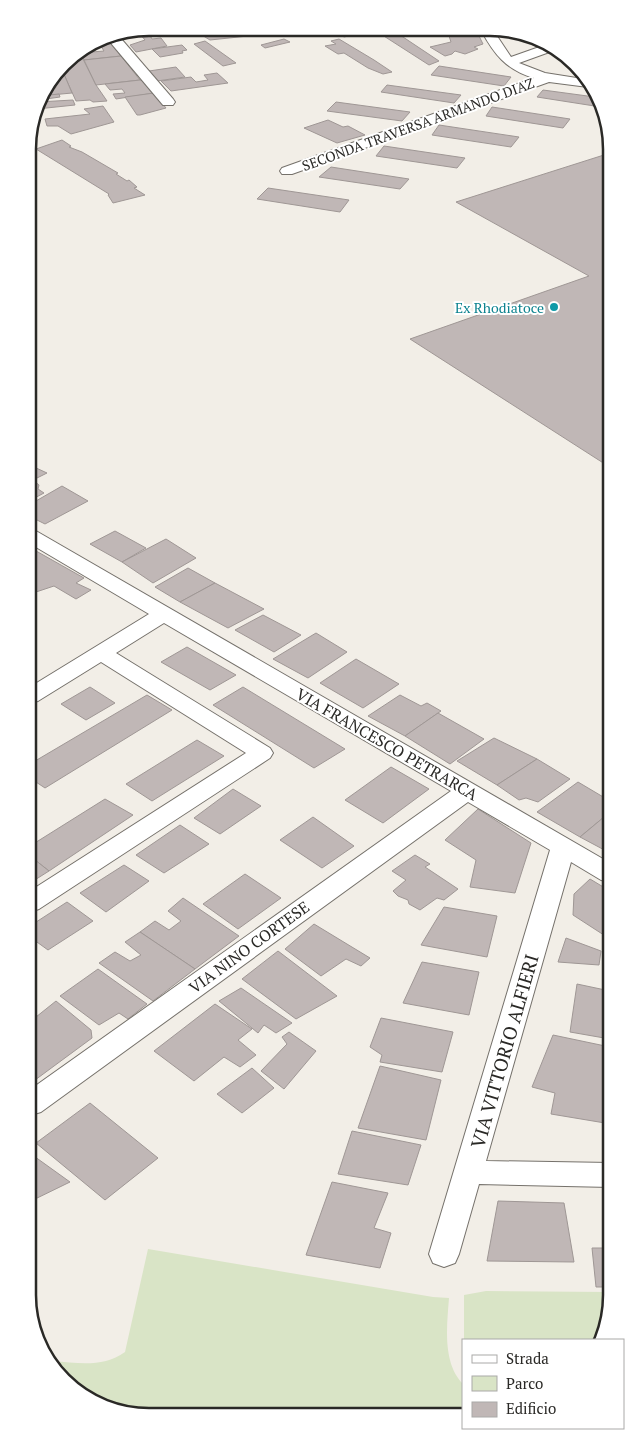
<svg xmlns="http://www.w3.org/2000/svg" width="639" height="1444" font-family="'PT Serif',serif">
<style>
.green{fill:#d9e4c6}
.building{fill:#c0b7b6;stroke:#9f9795}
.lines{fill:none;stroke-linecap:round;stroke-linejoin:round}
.street-casing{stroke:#75716b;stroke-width:2}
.street{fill:#fff;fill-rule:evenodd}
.culture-dot{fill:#0f9aa8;stroke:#fff;stroke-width:2}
.labels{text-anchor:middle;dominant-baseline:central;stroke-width:4;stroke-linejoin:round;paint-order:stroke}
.far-street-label{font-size:14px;fill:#2a2926;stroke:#fff}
.far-culture-label{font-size:14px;fill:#0d838f;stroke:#fff;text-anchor:end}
.street-label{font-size:16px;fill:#2a2926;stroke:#fff}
.near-street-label{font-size:19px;fill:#2a2926;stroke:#fff}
.rim{fill:none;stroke:#2a2926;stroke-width:2.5}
</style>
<rect width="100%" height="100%" fill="#f2eee7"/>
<g class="green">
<path d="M148,1249L433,1297L449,1298C447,1325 442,1363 463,1384V1413L126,1414L69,1386L53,1361C78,1363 103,1368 125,1352Z"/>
<path d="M486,1291L611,1292V1303L602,1340H464V1295Z"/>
</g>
<g class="building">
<path d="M150,28H179L148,32L152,39L161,38L167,46L136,52L130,45L145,40L139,33L114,34Z"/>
<path d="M195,28H215L222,33L262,29L267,34L210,40L195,31Z"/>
<path d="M320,29H348L357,34L344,37L335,31L327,33Z"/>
<path d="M391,29L439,61L429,65L376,31Z"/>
<path d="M404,29L476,30L483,44L474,47L478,49L465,54L455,51L452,54L445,56L430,47L451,42L447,30L413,36Z"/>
<path d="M107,36L121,56L84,60L79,51L87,46L92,52L104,51L97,40Z"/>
<path d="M284,39L290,42L265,48L261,45Z"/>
<path d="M339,39L374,60L392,72L383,74L368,68L344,53L338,54L325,46L336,44L331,41Z"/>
<path d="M205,41L236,63L223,66L194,44Z"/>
<path d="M182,45L187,50L182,51L183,53L160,57L152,49Z"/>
<path d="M79,51L96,85L107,101L93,102L90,100L76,101L61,68L69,58Z"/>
<path d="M121,56L140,80L96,85L84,60Z"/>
<path d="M439,66L511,77L504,86L431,75Z"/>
<path d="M176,67L185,77L157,81L149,71Z"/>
<path d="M217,73L228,83L171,91L161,81L191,77L196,82L208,80L204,75Z"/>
<path d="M64,74L72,93L40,96L45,89L56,88L52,80L56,75Z"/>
<path d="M140,80L143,81L154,93L116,99L113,94L125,93L122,89L110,90L105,84Z"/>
<path d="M387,85L461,95L454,103L381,92Z"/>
<path d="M543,90L595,97L601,107L537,97Z"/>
<path d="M154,93L166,108L140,115H137L125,97Z"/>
<path d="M59,94L60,97L39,100L40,96Z"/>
<path d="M73,100L75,105L37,109L38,102Z"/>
<path d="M336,102L410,112L402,121L327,111Z"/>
<path d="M103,106L114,122L71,134L58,126H47L45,119L90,114L84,109Z"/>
<path d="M492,107L570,119L563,128L486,116Z"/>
<path d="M328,120L343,127L348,126L365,135L337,143L304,128Z"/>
<path d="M439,125L519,137L511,147L432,135Z"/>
<path d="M62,140L71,146L69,147L82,152L118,173L116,174L127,181L129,180L137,187L134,188L145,195L113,203L108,195L109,194L36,149Z"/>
<path d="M384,146L465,158L457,168L376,156Z"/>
<path d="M607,154L608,466L410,339L589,276L456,202Z"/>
<path d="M331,167L409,179L400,189L319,177Z"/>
<path d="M268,188L349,200L340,212L257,199Z"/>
<path d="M34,467L47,473L33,480L39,485L38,489L44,493L29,501V469Z"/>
<path d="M62,486L88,501L45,524L29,516V505Z"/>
<path d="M115,531L146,548L122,562L90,544Z"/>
<path d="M166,539L196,558L153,583L122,562Z"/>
<path d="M29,547L84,578L76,583L91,590L76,599L54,586L33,593L29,591Z"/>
<path d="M188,568L215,583L180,602L155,587Z"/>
<path d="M215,583L264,609L228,628L180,602Z"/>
<path d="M263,615L301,635L274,652L235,630Z"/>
<path d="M316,633L347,652L308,678L273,659Z"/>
<path d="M187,647L236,675L210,690L161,662Z"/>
<path d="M356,659L399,684L363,708L320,683Z"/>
<path d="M90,687L115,703L86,720L61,704Z"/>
<path d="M243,687L345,749L314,768L213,705Z"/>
<path d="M147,695L172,710L45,788L30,778V764Z"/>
<path d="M400,695L421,706L427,703L441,711L405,736L368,716Z"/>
<path d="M438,713L484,739L450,764L405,736Z"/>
<path d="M494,738L537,759L497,785L457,761Z"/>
<path d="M197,740L224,756L152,801L126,784Z"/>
<path d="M537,759L570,779L538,802L526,798L519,800L497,785Z"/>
<path d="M391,767L429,789L383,823L345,800Z"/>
<path d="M578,782L610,801V812L580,837L537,812Z"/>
<path d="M233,789L261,806L220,834L194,818Z"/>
<path d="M105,799L133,815L49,871L30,856V846Z"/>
<path d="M478,809L531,843L515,893L470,887L476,860L445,840Z"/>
<path d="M610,812V853L580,837Z"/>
<path d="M313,817L354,846L322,868L280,840Z"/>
<path d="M180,825L209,844L164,873L136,855Z"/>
<path d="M415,855L430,864L425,867L458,889L444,900L437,898L420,910L409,904L408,900L398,896L393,891L406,880L392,871Z"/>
<path d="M30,856L49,871L30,883Z"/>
<path d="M124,865L149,881L106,912L80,893Z"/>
<path d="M245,874L281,898L238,929L203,904Z"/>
<path d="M590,879L610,891V939L573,915L574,894Z"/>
<path d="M183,898L239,936L195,969L140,932L155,921L169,930L181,921L168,911Z"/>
<path d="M67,902L93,921L48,950L30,937V926Z"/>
<path d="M444,907L497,916L487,957L421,945Z"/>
<path d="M314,924L370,958L361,966L346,959L321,976L285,949Z"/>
<path d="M140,932L195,969L153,1001L99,963L115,952L130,961L141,955L125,942Z"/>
<path d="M566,938L601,951L599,965L558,962Z"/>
<path d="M278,951L337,996L296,1019L242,979Z"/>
<path d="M422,962L479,972L469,1015L403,1003Z"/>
<path d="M98,969L147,1004L128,1019L119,1013L99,1025L60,996Z"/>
<path d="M577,984L610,991V1039L570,1032Z"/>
<path d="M241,988L292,1023L276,1033L264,1025L258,1033L219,1001Z"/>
<path d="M56,1001L91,1030L92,1038L31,1083V1021Z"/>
<path d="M215,1004L252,1029L238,1040L256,1055L240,1067L224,1057L194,1081L154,1051Z"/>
<path d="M381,1018L453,1032L442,1072L380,1062L382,1055L370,1047Z"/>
<path d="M289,1032L316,1051L284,1089L261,1071L287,1044L282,1037Z"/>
<path d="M553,1035L610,1047L611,1124L551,1114L555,1093L532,1087Z"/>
<path d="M380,1066L441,1080L426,1140L358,1128Z"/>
<path d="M252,1068L274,1088L242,1113L217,1094Z"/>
<path d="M90,1103L158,1158L105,1200L36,1143Z"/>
<path d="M352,1131L421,1145L408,1185L338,1174Z"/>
<path d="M31,1154L70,1182L31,1201Z"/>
<path d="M332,1182L388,1193L374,1228L391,1233L380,1268L306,1255Z"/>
<path d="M498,1201L564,1203L574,1262L487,1261Z"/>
<path d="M592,1248H611V1287H596Z"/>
</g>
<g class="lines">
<g class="street-casing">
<g id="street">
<path d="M481,30H493L511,57L545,45L555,50L519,63L545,73L583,79L588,87L549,82L292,174H282L280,171L282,168L534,78C506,70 494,54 481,30Z"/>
<path d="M117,34L173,99L175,102L173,105H163L105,36Z"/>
<path d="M29,529L36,531L610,863V882L601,880L571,862L486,1161L611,1163V1187L479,1184L459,1254L455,1263L444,1267L433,1263L429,1254L550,850L468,802L41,1112L31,1115V1089L451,791L164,623L116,653L270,748L273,753L270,758L39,909L30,912V891L246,753L101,662L38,701L30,703V687L149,614L29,543Z"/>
</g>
</g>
<use href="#street" class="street"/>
</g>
<circle class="culture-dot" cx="554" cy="307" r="5"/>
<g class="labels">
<g class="far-street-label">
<text transform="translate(418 124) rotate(-20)">SECONDA TRAVERSA ARMANDO DIAZ</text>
</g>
<g class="far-culture-label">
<text x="544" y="307">Ex Rhodiatoce</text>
</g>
<g class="street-label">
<text transform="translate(387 744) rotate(30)">VIA FRANCESCO PETRARCA</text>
<text transform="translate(249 947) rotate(-36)">VIA NINO CORTESE</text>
</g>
<g class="near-street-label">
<text transform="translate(504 1051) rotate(-74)">VIA VITTORIO ALFIERI</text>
</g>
</g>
<path d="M0 0H639V1444H0ZM149 36H490A113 113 0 0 1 603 149V1295A113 113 0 0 1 490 1408H149A113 113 0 0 1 36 1295V149A113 113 0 0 1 149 36Z" fill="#fff" fill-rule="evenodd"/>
<path class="rim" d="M149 36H490A113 113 0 0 1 603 149V1295A113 113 0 0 1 490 1408H149A113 113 0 0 1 36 1295V149A113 113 0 0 1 149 36Z"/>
<rect x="462" y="1339" width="162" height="90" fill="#ffffff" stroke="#aaa9a8"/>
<rect x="472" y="1355" width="25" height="8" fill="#ffffff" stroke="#aaa9a8"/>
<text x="506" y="1364" font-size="15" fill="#2a2926">Strada</text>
<rect x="472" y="1376" width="25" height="15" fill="#d9e4c6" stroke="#aaa9a8"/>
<text x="506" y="1389" font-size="15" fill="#2a2926">Parco</text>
<rect x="472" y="1402" width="25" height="15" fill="#c0b7b6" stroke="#aaa9a8"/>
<text x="506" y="1414" font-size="15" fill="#2a2926">Edificio</text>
</svg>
